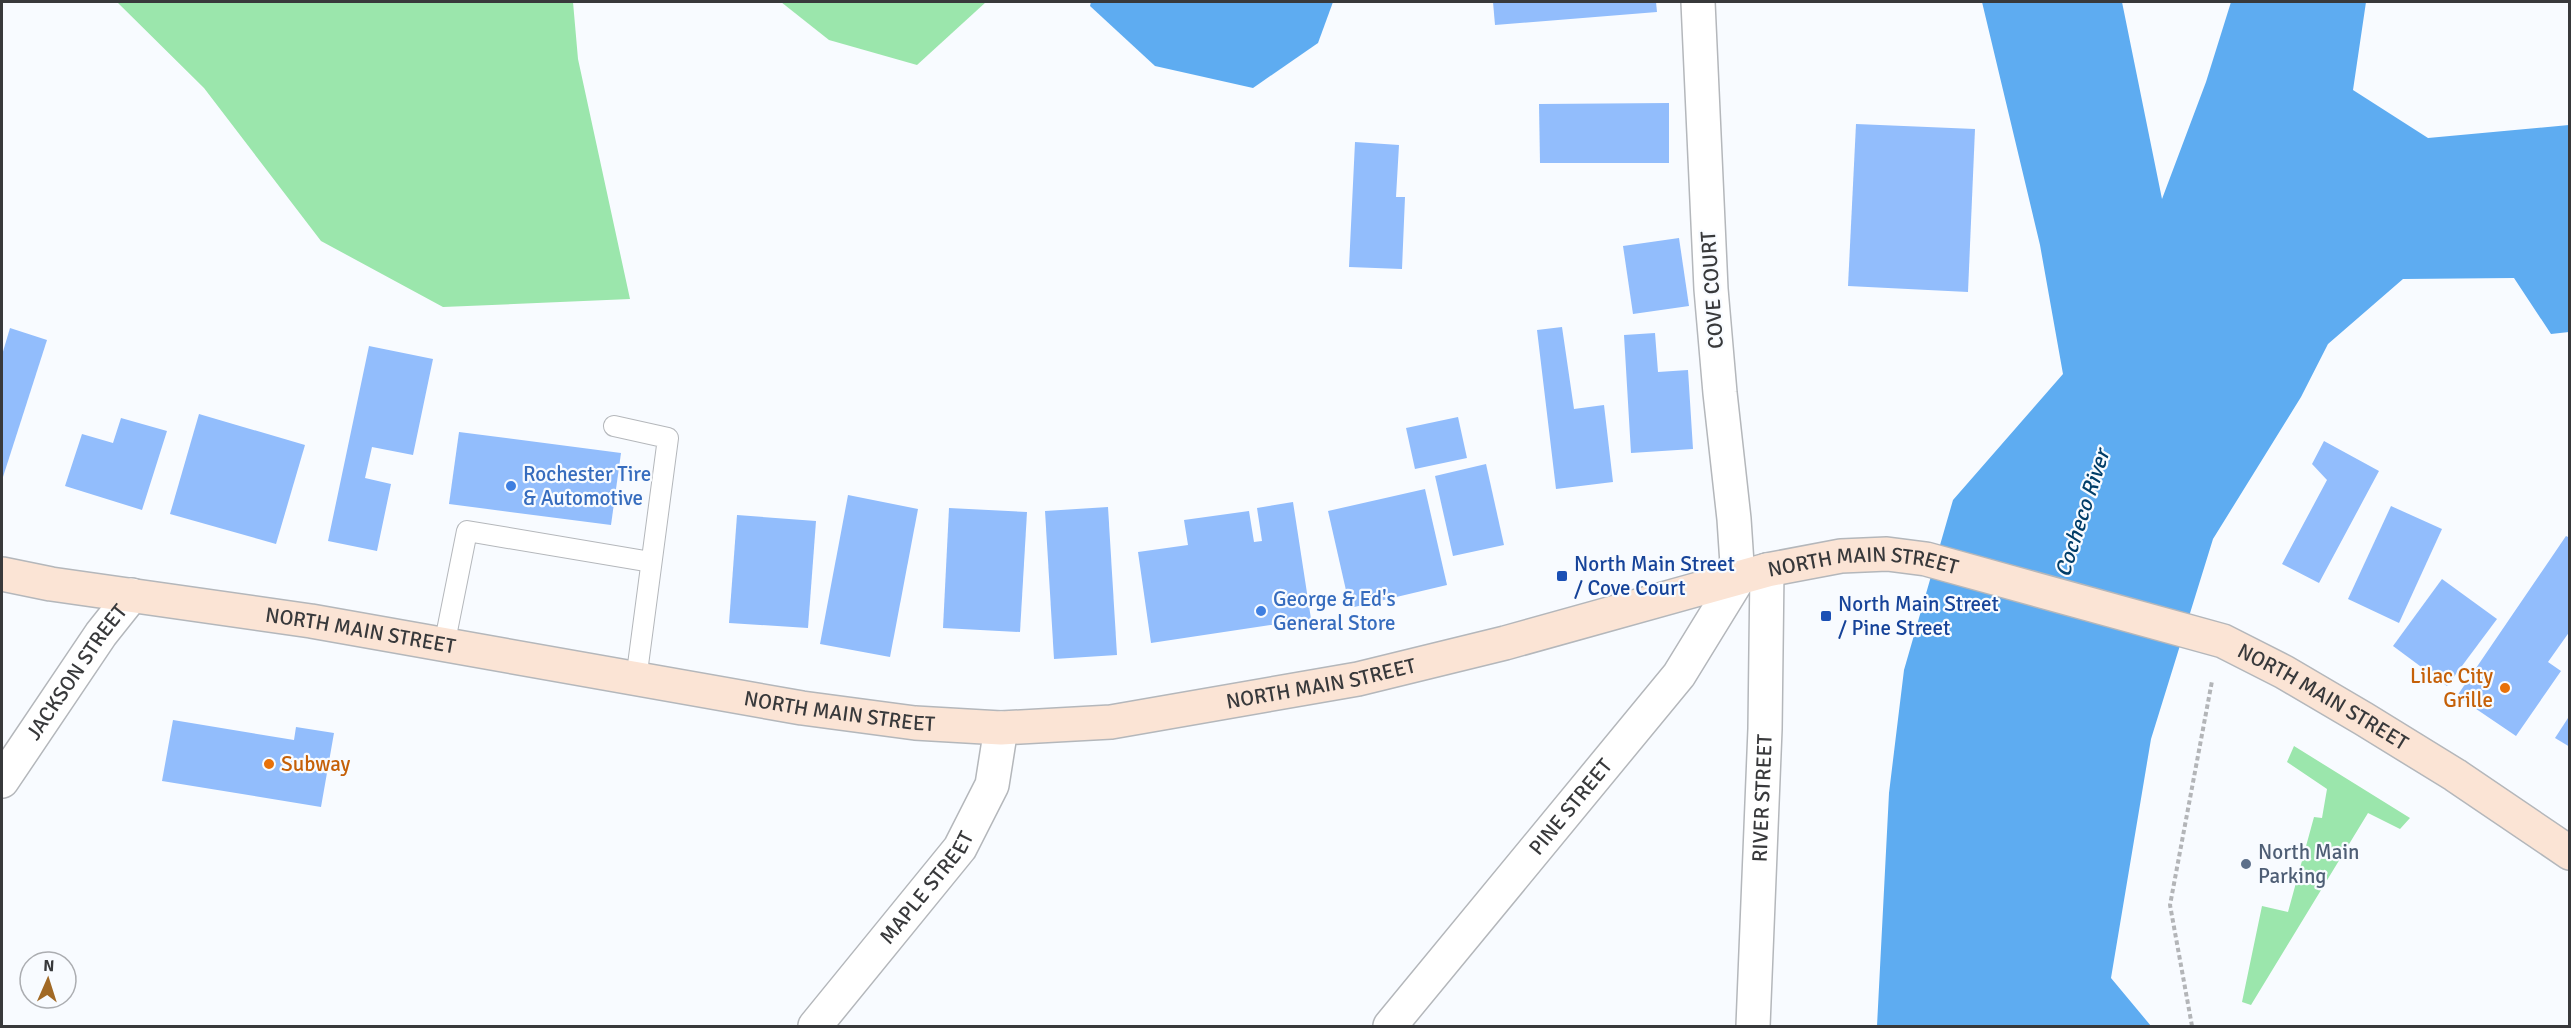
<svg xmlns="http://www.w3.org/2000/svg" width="2571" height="1028" font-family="Signika,sans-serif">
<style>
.green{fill:#9be6ac}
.water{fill:#5eacf1}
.building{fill:#92bdfc}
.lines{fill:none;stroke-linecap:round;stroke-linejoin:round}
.service-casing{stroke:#b4b7bb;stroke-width:22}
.minor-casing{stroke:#b4b7bb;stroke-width:36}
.secondary-casing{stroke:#b4b7bb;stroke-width:36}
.path{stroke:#b3b5b8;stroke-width:4;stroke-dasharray:4.5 3;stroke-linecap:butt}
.service{stroke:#fff;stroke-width:20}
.minor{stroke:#fff;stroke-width:33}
.secondary{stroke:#fbe4d5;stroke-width:33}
.shop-dot{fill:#3f7fe0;stroke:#f8fbff;stroke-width:2}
.transit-dot{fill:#1a4fb4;stroke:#f8fbff;stroke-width:2}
.food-dot{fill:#e8710a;stroke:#f8fbff;stroke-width:2}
.service-dot{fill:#5c6f8a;stroke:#f8fbff;stroke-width:2}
.labels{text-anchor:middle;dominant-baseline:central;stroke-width:4.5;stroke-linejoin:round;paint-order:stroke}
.street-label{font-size:21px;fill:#38393b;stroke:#f8fbff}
.shop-label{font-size:21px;fill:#366cbe;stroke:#f8fbff;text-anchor:start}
.transit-label{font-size:21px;fill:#164399;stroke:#f8fbff;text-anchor:start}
.food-label{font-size:21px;fill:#c56008;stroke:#f8fbff;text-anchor:end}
.service-label{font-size:21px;fill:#4e5e75;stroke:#f8fbff;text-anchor:start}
.water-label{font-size:22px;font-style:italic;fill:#003d68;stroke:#f8fbff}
</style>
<rect width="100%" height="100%" fill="#f8fbff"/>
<g class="green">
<path d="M117,2H573L578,59L630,299L443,307L321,241L204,88Z"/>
<path d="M781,2H986L917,65L829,40Z"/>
<path d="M2294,746L2410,818L2400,829L2368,813L2251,1005L2242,1002L2262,906L2288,912L2314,817L2322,818L2327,789L2287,762Z"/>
</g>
<g class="water">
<path d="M1091,2H1333L1318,43L1253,88L1155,66L1090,6Z"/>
<path d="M1982,2H2122L2162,199L2206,82L2231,2H2366L2353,90L2428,138L2569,125V332L2551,334L2514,278L2403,279L2328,344L2301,397L2213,539L2151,739L2111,978L2151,1026H1877L1889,793L1904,670L1953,500L2063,374L2040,245Z"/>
</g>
<g class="building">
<path d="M1493,2H1656L1657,12L1495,25Z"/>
<path d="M1669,103V163H1540L1539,104Z"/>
<path d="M1856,124L1975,129L1968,292L1848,286Z"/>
<path d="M1355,142L1399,145L1396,197H1405L1402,269L1349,267Z"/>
<path d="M1679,238L1689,306L1633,314L1623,246Z"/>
<path d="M1562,327L1574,409L1604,405L1613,482L1556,489L1537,330Z"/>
<path d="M10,328L47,340L2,480V355Z"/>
<path d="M1655,333L1658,372L1688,370L1693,449L1631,453L1624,335Z"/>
<path d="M369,346L433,359L413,455L372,447L365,478L391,484L377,551L328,541Z"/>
<path d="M199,414L305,445L276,544L170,514Z"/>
<path d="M1458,417L1467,458L1415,469L1406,428Z"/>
<path d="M121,418L167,431L142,510L65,486L82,434L113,443Z"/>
<path d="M459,432L621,453L611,525L449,504Z"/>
<path d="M2324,441L2379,471L2319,583L2282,564L2327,480L2312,464Z"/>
<path d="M1486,464L1504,545L1453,556L1435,476Z"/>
<path d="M1425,489L1447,585L1350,608L1328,511Z"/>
<path d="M848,495L918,509L890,657L820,644Z"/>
<path d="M1293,502L1311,619L1151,643L1138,552L1188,545L1184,520L1249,511L1254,542L1262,541L1257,508Z"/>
<path d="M2391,506L2442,529L2399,623L2348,599Z"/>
<path d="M1108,507L1117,655L1054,659L1045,511Z"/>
<path d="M949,508L1027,512L1020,632L943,628Z"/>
<path d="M737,515L816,521L808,628L729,623Z"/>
<path d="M2566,536L2570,538V631L2548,662L2561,671L2516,736L2457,696Z"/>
<path d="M2442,579L2497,619L2447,686L2393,646Z"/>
<path d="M2570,715V747L2555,738Z"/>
<path d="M173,720L294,740L296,727L334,733L321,807L162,781Z"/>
</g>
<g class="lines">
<g class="service-casing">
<g id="service">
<path d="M614,426L668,438L636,680"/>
<path d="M444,646L467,531L651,562"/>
</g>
</g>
<g class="minor-casing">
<g id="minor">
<path id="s1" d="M2,781L101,634L132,595"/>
<path id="s2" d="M815,1026L960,848L992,785L1001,728"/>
<path id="s3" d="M1390,1026L1679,675L1738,579L1734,519L1720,393L1711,289L1698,2"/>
<path id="s4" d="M1753,1026L1765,729L1767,570"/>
</g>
</g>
<g class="secondary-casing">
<g id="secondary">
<path id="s5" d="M2,574L51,584L311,621L802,708L915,723L1001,728L1111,722L1358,679L1505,643L1767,570L1841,556L1887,554L1926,559L2223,641L2284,672L2364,719L2455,775L2570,853"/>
</g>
</g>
<path class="path" d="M2192,1026L2170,905L2212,681"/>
<use href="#service" class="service"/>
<use href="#minor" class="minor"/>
<use href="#secondary" class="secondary"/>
</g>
<g class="shop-dot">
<circle cx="511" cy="486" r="6"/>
<circle cx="1261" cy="611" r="6"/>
</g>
<g class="transit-dot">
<rect x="1556" y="570" width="12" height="12" rx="3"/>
<rect x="1820" y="610" width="12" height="12" rx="3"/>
</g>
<g class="food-dot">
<circle cx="2505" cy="688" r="6"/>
<circle cx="269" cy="764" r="6"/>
</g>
<circle class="service-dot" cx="2246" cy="864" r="6"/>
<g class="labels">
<g class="street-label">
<text transform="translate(1712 290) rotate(-94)">COVE COURT</text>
<text stroke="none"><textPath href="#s5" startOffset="1893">NORTH MAIN STREET</textPath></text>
<text stroke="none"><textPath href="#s5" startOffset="363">NORTH MAIN STREET</textPath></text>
<text stroke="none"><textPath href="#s1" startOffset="132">JACKSON STREET</textPath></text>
<text stroke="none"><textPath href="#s5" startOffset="1335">NORTH MAIN STREET</textPath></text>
<text stroke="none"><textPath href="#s5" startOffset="2379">NORTH MAIN STREET</textPath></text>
<text stroke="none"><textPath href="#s5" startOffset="849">NORTH MAIN STREET</textPath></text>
<text stroke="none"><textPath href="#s4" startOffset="228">RIVER STREET</textPath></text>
<text stroke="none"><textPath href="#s3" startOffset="284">PINE STREET</textPath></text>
<text stroke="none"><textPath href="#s2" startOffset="178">MAPLE STREET</textPath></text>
</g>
<g class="shop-label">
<text x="523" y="474">Rochester Tire<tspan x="523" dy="24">&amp; Automotive</tspan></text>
<text x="1273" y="599">George &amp; Ed's<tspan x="1273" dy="24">General Store</tspan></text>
</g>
<g class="transit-label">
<text x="1574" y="564">North Main Street<tspan x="1574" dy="24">/ Cove Court</tspan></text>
<text x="1838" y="604">North Main Street<tspan x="1838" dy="24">/ Pine Street</tspan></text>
</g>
<g class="food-label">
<text x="2493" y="676">Lilac City<tspan x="2493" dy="24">Grille</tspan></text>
<text x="281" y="764" text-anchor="start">Subway</text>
</g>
<g class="service-label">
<text x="2258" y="852">North Main<tspan x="2258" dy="24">Parking</tspan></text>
</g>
<g class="water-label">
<text transform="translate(2082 513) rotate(-72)">Cocheco River</text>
</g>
</g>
<rect width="2571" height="1028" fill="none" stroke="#38393b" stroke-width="6"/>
<g transform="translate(48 980) rotate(3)"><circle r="28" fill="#f8fbff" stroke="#abadb1" stroke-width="1.5"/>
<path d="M0-4.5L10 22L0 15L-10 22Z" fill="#a16925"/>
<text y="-9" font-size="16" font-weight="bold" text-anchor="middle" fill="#38393b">N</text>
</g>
</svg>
